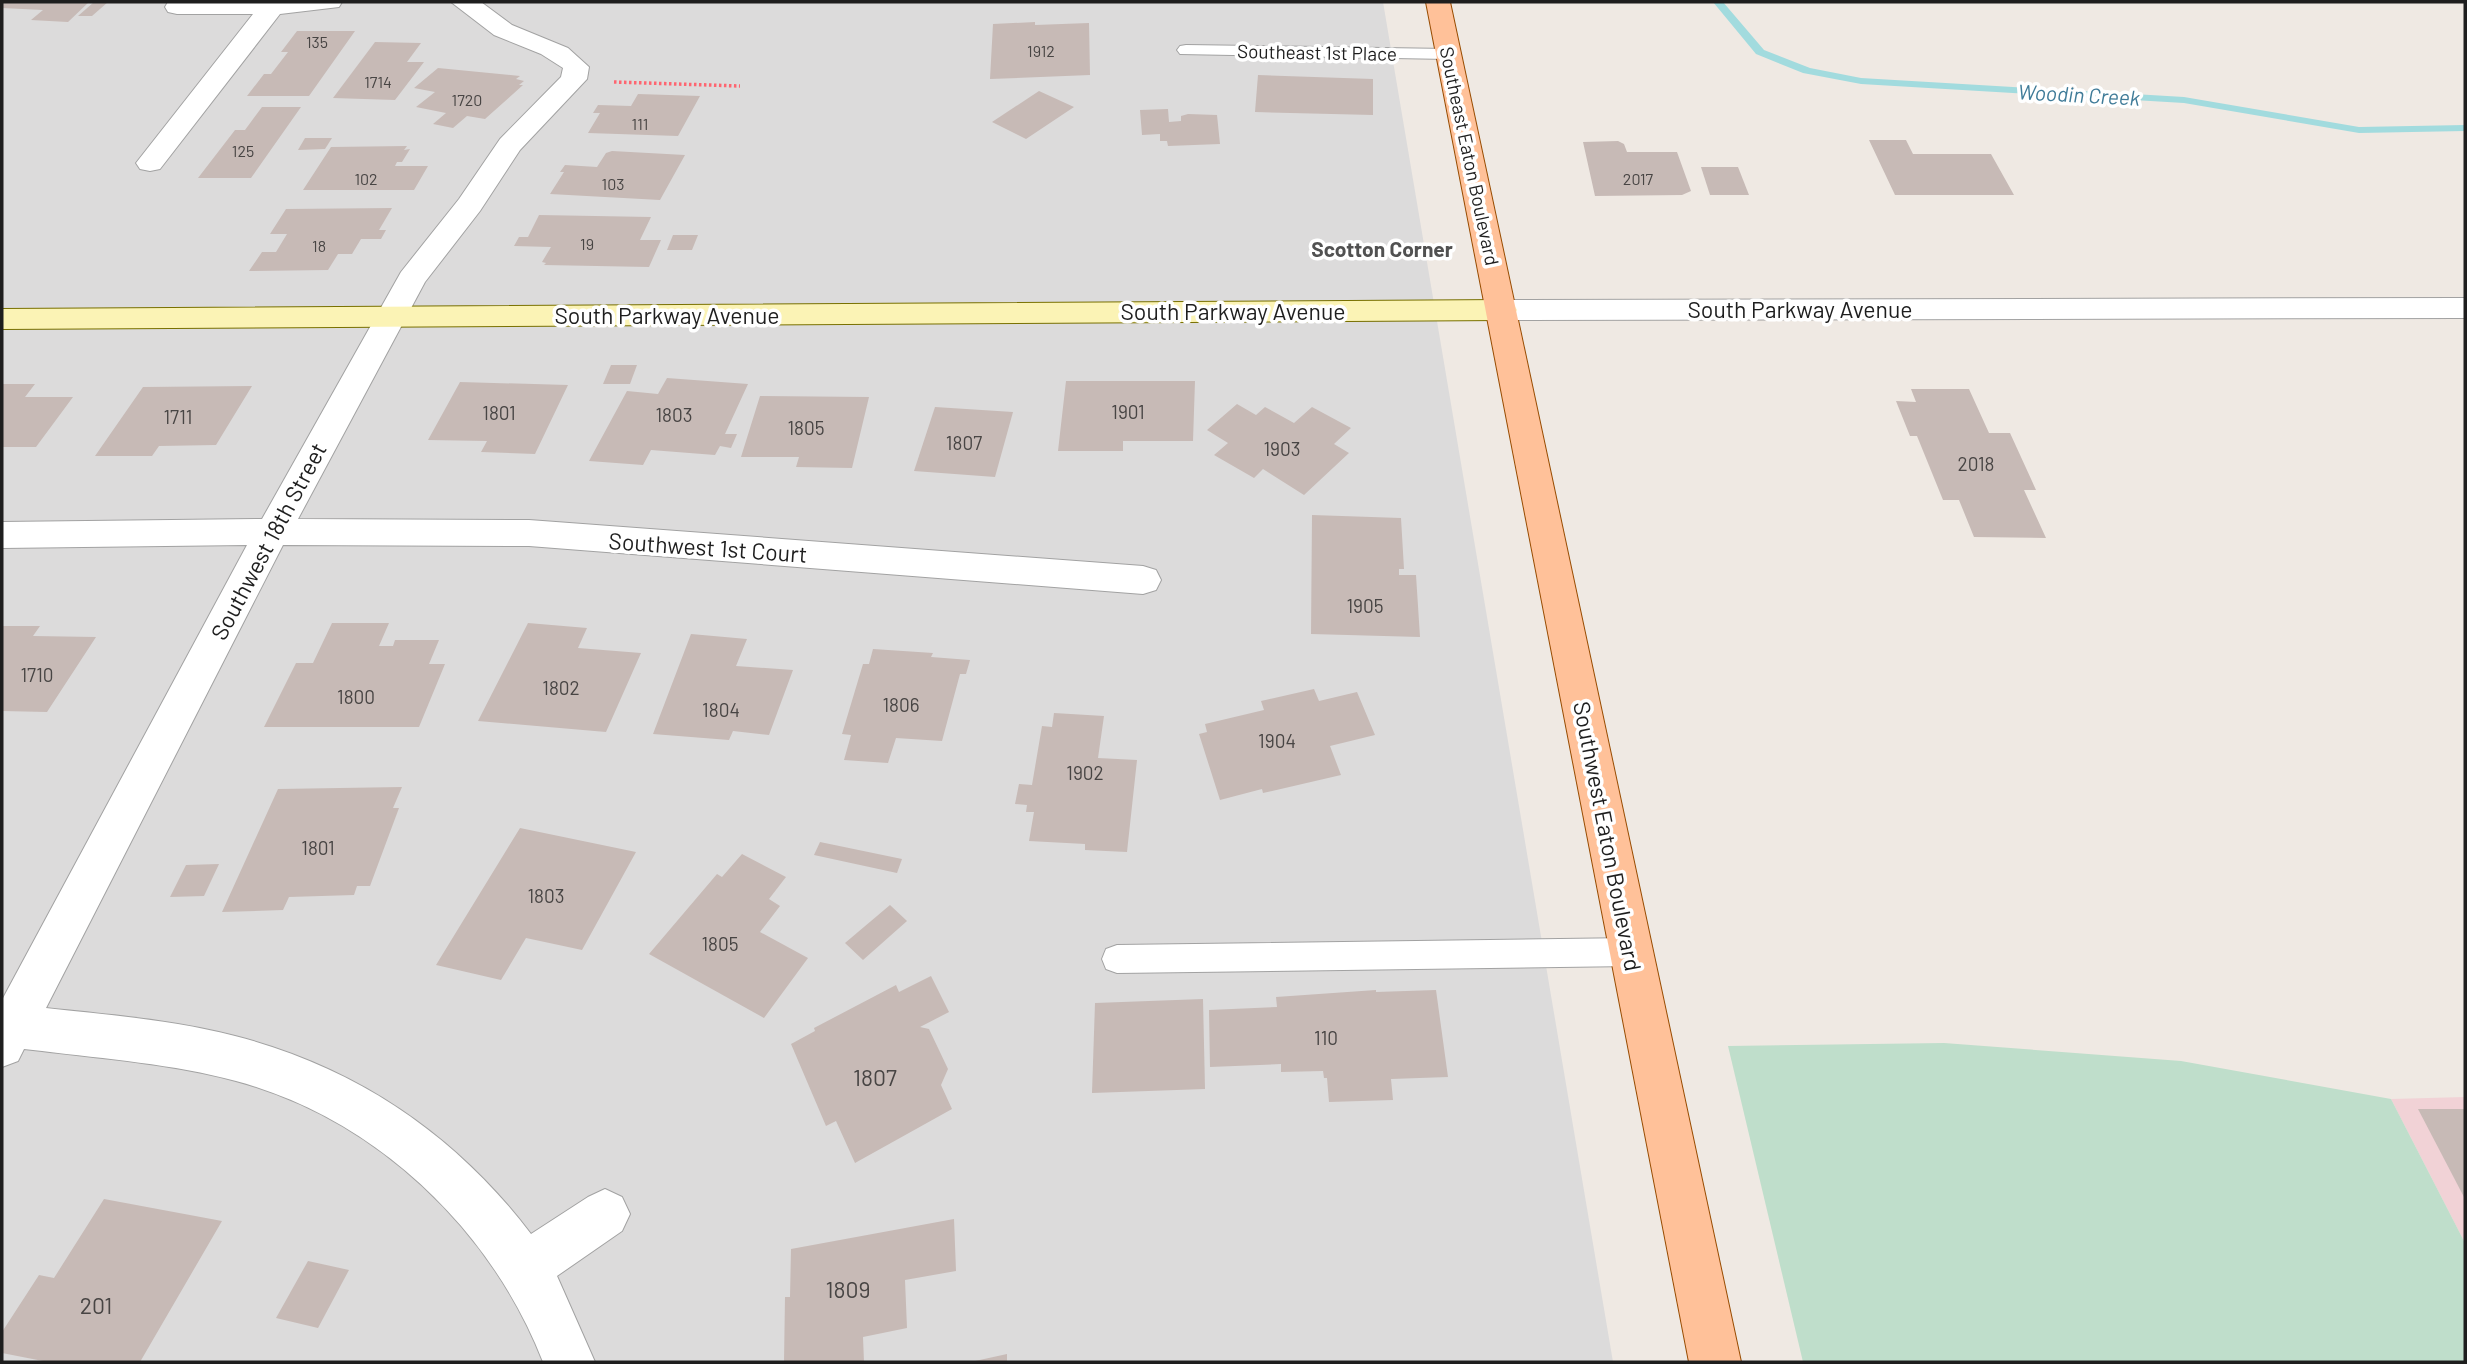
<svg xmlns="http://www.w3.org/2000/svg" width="2467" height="1364" font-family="Barlow,sans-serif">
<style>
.residential{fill:#dcdbdb}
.commercial{fill:#f1d2d6}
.wetland{fill:#bfdecb}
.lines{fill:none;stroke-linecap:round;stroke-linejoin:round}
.stream{fill:#a2dbde;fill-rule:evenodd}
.building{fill:#c7bab6}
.service-casing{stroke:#a2a2a2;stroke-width:2}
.minor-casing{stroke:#a2a2a2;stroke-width:2}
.secondary-casing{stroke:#787001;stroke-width:2}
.primary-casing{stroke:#974b00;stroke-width:2}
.path{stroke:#fe6570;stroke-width:3.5;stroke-dasharray:2.5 2.5;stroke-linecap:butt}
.service{fill:#fff;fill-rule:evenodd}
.minor{fill:#fff;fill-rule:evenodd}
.secondary{fill:#fbf3b5;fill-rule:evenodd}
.primary{fill:#ffc199;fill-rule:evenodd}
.labels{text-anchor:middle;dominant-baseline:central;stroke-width:7;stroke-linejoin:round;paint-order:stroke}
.far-number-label{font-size:16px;fill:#484544}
.far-street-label{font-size:19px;fill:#1e1e1e;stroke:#fff}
.number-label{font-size:19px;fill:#484544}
.far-water-label{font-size:21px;font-style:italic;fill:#3f7b98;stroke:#fff}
.far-neighbourhood-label{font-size:21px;font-weight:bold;fill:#515151;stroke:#fff}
.street-label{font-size:23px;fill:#1e1e1e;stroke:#fff}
.near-number-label{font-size:23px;fill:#484544}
</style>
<rect width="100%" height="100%" fill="#efe9e3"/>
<path class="residential" d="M2,2H1383L1613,1362H2Z"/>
<path class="commercial" d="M2465,1097V1243L2391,1099Z"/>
<path class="wetland" d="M1944,1043L2181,1061L2391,1099L2465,1243V1362H1803L1728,1046Z"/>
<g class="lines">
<path class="stream" d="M1713,2H1723L1764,50L1810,68L1861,78L2184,97L2359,127L2465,125V131L2359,133L2184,103L1861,84L1803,73L1756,54Z"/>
</g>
<g class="building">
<path d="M2,2H89L68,22L31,20L43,10L2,8Z"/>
<path d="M94,2H108L92,16H78Z"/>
<path d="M1035,22V25L1089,23L1090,75L990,79L993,24Z"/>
<path d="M297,31H355L309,96H247L264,74H271L288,52H281Z"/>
<path d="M375,42L421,43L407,62H424L395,100L333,98Z"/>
<path d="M438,68L520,76L516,79L524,81L519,85H523L485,119L467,116L453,128L433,124L446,113L416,107L435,92L414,88Z"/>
<path d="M1258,75L1373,79V115L1255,112Z"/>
<path d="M1039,91L1074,107L1026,139L992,122Z"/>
<path d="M638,94L700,96L678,136L588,133L600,113H593L598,105L631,106Z"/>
<path d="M262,107H301L251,178H198L235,130H245Z"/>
<path d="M1168,109L1169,122L1181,121V116L1188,114L1217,115L1220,144L1168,146L1167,141H1160V134L1142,135L1140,110Z"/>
<path d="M305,138H332L325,149L298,150Z"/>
<path d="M1869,140H1906L1913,154H1991L2014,195H1895Z"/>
<path d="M1618,141L1624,144L1627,152H1677L1691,191L1682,195L1595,196L1583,142Z"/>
<path d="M407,146L404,150L410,149L402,162H397L395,166H428L414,190H303L331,147Z"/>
<path d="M612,151L685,155L660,200L550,194L564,172H560L565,165L597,167L606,153Z"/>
<path d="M1701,167H1738L1749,195H1710Z"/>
<path d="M392,208L379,230H386L381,239H361L352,254H338L328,270L249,271L262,252H276L287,234H270L286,209Z"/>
<path d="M539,215L651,217L640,240H661L649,267L544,265L546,263L542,262L551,247L514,246L519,237H528Z"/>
<path d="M673,235H698L692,250H667Z"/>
<path d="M611,365H637L630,384H603Z"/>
<path d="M667,378L748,384L725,434H737L731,448L720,446L715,455L651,450L643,465L589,461L627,391L658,394Z"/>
<path d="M1066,381H1195L1193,441H1123V451H1058Z"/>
<path d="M460,382L568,385L535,454L481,452L487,441L428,440Z"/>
<path d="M2,384H35L25,397H73L36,447H2Z"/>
<path d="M252,386L216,445L159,446L152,456H95L143,387Z"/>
<path d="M1911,389H1969L1989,433H2010L2036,490H2024L2046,538L1974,537L1959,500H1943L1917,436H1910L1896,401L1916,402Z"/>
<path d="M760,396L869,397L852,468L796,467L799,457H741Z"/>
<path d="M1237,404L1256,415L1265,407L1294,423L1312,407L1351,428L1334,444L1349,453L1304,495L1263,469L1254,478L1214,455L1228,443L1207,430Z"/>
<path d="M935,407L1013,412L995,477L914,471Z"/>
<path d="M1312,515L1401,518L1404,569H1399V575H1416L1420,637L1311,634Z"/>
<path d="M332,623H389L379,646H393L395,640H439L429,664H445L419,727H264L296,663H313Z"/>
<path d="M528,623L587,628L578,648L641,653L606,732L478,721Z"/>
<path d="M2,626H40L33,636L96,637L47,712L2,711Z"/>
<path d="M691,634L747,639L736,666L793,670L769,735L733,731L729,740L653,734Z"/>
<path d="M873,649L933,653L931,657L970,660L966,674H960L942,741L896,738L888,763L844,760L851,735L842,734L863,664H869Z"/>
<path d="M1314,689L1319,701L1357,692L1375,735L1330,746L1341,775L1263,793L1262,789L1220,800L1199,734L1207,732L1205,724L1264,710L1261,701Z"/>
<path d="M1054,713L1104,716L1098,758L1137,760L1127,852L1085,850V844L1029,841L1034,812H1026L1027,805L1015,804L1019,784L1032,785L1042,726L1052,727Z"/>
<path d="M402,787L393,808H399L370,886H357L354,895L289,897L283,910L222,912L278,789Z"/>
<path d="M520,828L636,852L582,950L526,938L501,980L436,965Z"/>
<path d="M820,842L902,859L897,873L814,855Z"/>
<path d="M742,854L786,877L769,899L780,906L760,932L808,958L764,1018L649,954L717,874L722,877Z"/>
<path d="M219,864L204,896L170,897L186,865Z"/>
<path d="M890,905L907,921L863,960L845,943Z"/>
<path d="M931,976L949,1012L920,1027L929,1029L948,1069L941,1085L952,1109L855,1163L836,1121L826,1126L791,1044L815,1031L814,1028L896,985L899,992Z"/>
<path d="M1376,990V992L1436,990L1448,1077L1391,1079L1393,1100L1329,1102L1327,1078H1324L1323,1071L1281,1072V1064L1210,1067L1209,1010L1277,1007L1276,997Z"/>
<path d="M1203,999L1205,1089L1092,1093L1095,1003Z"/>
<path d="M2418,1109H2465V1199Z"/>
<path d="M104,1199L222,1221L140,1362H48L2,1353V1332L39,1275L54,1278Z"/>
<path d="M954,1219L956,1271L905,1280L907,1328L863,1337L864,1362H784L785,1297H790L791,1249Z"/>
<path d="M308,1261L349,1270L318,1328L276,1318Z"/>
<path d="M1007,1354V1362H975V1361Z"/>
</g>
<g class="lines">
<g class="service-casing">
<g id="service">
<path d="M1186,45L1448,49L1457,54L1448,59L1180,54L1177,50L1180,46Z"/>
<path d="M1632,938L1643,942L1647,952L1643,962L1632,966L1117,973L1106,969L1102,959L1106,949L1117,945Z"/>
</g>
</g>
<g class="minor-casing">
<g id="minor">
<path d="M168,2H342L339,7L280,14L160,169L150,171L140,169L136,163L253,14H177L168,12L165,7Z"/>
<path d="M451,2H481L512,25L568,48L589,67L587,79L520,150L480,211L425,282L298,519L529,520L1143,566L1156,570L1161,580L1156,590L1143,594L529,546L283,545L46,1008C109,1015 174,1020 235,1036C356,1067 456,1135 531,1234L588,1197L605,1189L622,1197L630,1214L622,1231L557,1276L595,1362H543C491,1229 376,1119 236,1081C173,1064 106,1059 42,1051L24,1049L18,1061L2,1067V1000L247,545L2,548V522L262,519L401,272L459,199L500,139L561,77L563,68L541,54L494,35Z"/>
<path d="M2465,298V318L1502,320L1491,317L1487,310L1491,303L1502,300Z"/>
</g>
</g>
<g class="secondary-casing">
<path id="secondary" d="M1502,300L1513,303L1517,310L1513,317L1502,320L2,329V309Z"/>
</g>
<g class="primary-casing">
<path id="primary" d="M1426,2H1450L1741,1362H1689Z"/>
</g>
<path class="path" d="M614,82L740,86"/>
<use href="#service" class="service"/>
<use href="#minor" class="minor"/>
<use href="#secondary" class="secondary"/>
<use href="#primary" class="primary"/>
</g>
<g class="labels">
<g class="far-number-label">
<text x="317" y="41">135</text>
<text x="1041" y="50">1912</text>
<text x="378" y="81">1714</text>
<text x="467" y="99">1720</text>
<text x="640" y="123">111</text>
<text x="243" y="150">125</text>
<text x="366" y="178">102</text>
<text x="1638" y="178">2017</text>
<text x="613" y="183">103</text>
<text x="587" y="243">19</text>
<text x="319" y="245">18</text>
</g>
<g class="far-street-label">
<text transform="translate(1317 52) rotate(1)">Southeast 1st Place</text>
<text transform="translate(1470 156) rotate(78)">Southeast Eaton Boulevard</text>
</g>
<g class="number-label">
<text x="1128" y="411">1901</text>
<text x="499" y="412">1801</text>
<text x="674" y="414">1803</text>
<text x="178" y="416">1711</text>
<text x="806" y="427">1805</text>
<text x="964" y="442">1807</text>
<text x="1282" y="448">1903</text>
<text x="1976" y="463">2018</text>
<text x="1365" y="605">1905</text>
<text x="37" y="674">1710</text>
<text x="561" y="687">1802</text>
<text x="356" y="696">1800</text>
<text x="901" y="704">1806</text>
<text x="721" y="709">1804</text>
<text x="1277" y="740">1904</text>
<text x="1085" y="772">1902</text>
<text x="318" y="847">1801</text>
<text x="546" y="895">1803</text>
<text x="720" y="943">1805</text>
<text x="1326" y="1037">110</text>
</g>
<g class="far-water-label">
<text transform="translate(2079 94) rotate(3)">Woodin Creek</text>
</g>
<g class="far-neighbourhood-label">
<text x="1382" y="248">Scotton Corner</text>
</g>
<g class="street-label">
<text x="1800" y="309">South Parkway Avenue</text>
<text x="1233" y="311">South Parkway Avenue</text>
<text x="667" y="315">South Parkway Avenue</text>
<text transform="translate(268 541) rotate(-62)">Southwest 18th Street</text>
<text transform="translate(708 547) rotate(4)">Southwest 1st Court</text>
<text transform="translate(1608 836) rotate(79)">Southwest Eaton Boulevard</text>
</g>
<g class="near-number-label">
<text x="875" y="1077">1807</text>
<text x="848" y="1289">1809</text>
<text x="96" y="1305">201</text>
</g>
</g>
<rect width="2467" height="1364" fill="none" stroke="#1e1e1e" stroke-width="7"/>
</svg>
